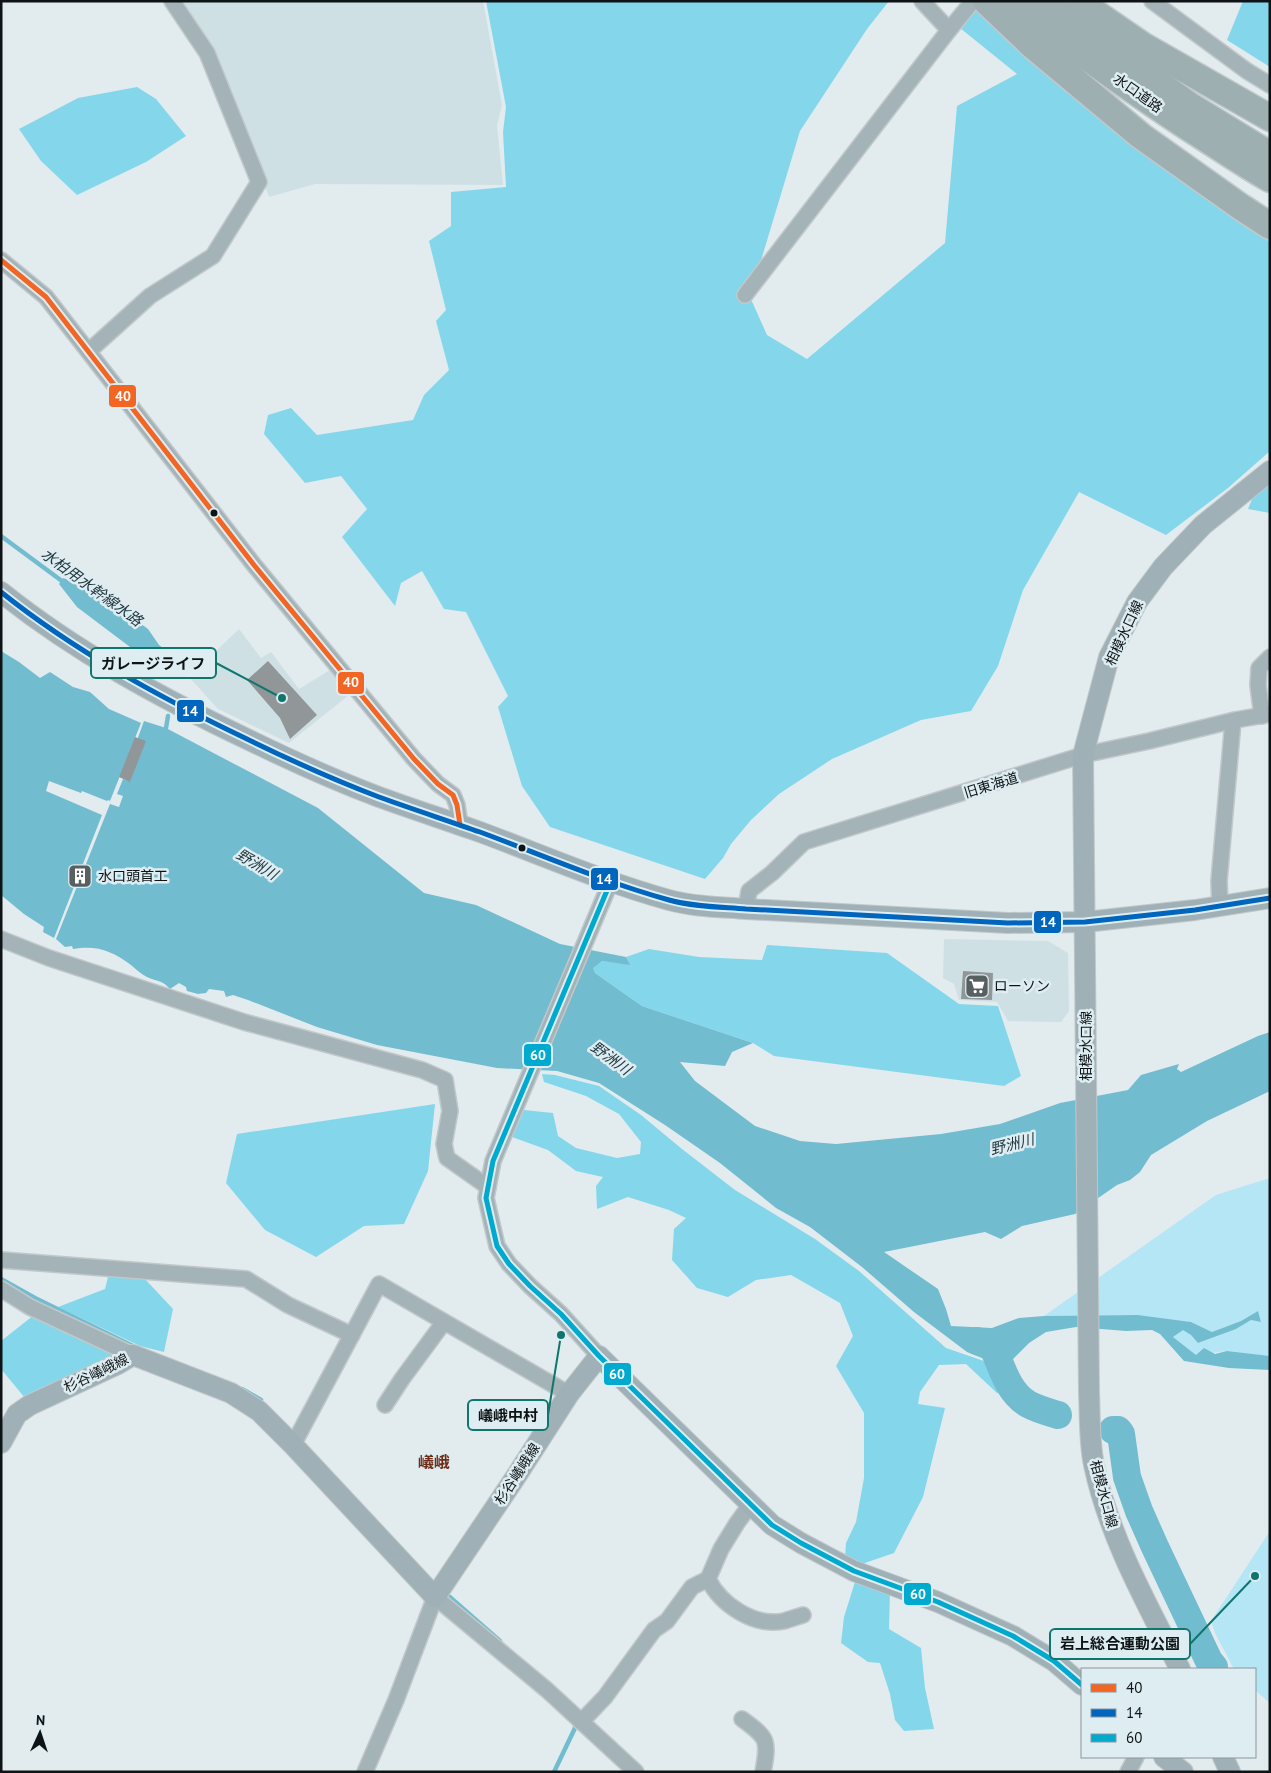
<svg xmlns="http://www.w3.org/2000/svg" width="1271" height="1773" font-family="'PT Sans','Noto Sans JP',sans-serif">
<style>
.built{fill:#cfe0e5}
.green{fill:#b4e6f5}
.forest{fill:#84d7eb}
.water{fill:#72bcd0}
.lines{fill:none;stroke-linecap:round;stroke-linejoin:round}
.stream{stroke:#72bcd0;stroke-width:4.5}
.river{stroke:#72bcd0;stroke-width:28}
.building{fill:#919799}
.street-casing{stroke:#c1c8ca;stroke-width:18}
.secondary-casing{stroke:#c1c8ca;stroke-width:22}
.highway-casing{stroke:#c1c8ca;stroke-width:29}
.street{stroke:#a4b3b7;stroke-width:15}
.secondary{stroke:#a0b0b7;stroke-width:20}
.highway{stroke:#9eafb2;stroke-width:26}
.bus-1-casing{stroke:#deedf2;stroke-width:9}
.bus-2-casing{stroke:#deedf2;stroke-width:9}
.bus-3-casing{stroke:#deedf2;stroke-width:9}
.bus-1{stroke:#f26522;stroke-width:5}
.bus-2{stroke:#0065bd;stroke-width:5}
.bus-3{stroke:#00a9ce;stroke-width:5}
.bus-dot{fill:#0e1315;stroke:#deedf2;stroke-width:2}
.labels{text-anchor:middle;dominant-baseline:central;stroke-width:5;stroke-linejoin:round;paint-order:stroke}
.street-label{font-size:14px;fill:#0e1315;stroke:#deedf2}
.poi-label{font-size:14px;fill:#0e1315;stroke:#deedf2;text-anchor:start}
.water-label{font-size:15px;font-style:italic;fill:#1f363d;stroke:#deedf2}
.quarter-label{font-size:16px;font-weight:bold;fill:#6e2c16;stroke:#deedf2}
.leader{fill:none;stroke:#0f766e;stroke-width:2}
.callout-dot{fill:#0f766e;stroke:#deedf2;stroke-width:2}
.callout{fill:#deedf2;stroke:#0f766e;stroke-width:2}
.callout-label{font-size:15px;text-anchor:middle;font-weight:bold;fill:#0e1315}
.line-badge{stroke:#deedf2;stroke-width:2}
.badge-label{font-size:14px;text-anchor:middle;font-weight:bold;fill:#fff}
</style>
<rect width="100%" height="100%" fill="#e2ebee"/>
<g class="built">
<path d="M183,1H483L502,105L497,125L503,185L315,184L269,197L217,56Z"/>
<path d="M239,629L261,658L271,652L299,689L330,670L349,695L289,743L218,709L189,677Z"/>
<path d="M944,939L1048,941L1068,953L1069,1011L1061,1022L1008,1021L997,1002L959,1000L954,984L943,978Z"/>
</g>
<g class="green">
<path d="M1270,1178V1356L1227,1351L1196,1355L1173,1337L1183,1329L1191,1335L1198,1343L1236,1329L1251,1320L1261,1322L1258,1311L1241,1321L1212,1332L1191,1322L1138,1315L1044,1316L1216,1195Z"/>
<path d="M1270,1531V1703L1255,1690V1669H1234L1215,1633L1211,1621Z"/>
</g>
<g class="forest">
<path d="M486,1H889L867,29L800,131L750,297L767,335L807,359L945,243L957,106L1017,74L960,28L981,6L1136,138L1270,242V451L1228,488L1166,535L1079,492L1023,590L998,666L971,711L921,720L832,759L779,794L751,820L731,844L723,858L705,879L550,827L522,786L498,707L508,696L466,612L444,609L422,571L401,583L395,606L342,537L367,509L341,476L305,483L264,434L268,415L291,408L317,435L413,420L424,395L449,370L436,321L446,310L429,241L451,226V192L506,187L503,132L506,107Z"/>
<path d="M1243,1H1270V67L1227,40Z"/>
<path d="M137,87L156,99L186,136L146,162L77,195L41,161L19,129L78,98Z"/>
<path d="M1270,481V513L1248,509L1255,492Z"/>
<path d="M767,945L887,953L959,1004L998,1006L1021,1076L1004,1086L774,1056L753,1043L642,1006L595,973L592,967L602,961L629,964L626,957L649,949L699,957L762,960Z"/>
<path d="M542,1074L555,1075L599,1086L641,1115L682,1149L735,1190L815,1239L859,1271L946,1348L1016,1372L1020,1388L997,1393L966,1364L939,1365L920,1392L918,1404L945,1408L923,1497L894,1553L859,1565L845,1558L846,1543L856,1522L864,1478V1413L836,1366L853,1336L840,1303L791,1275L756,1280L728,1297L697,1288L672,1260L674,1229L686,1218L669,1210L628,1197L597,1209L596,1186L603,1177L576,1171L548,1150L512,1137L524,1110L553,1113L558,1136L576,1148L617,1158L640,1154L641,1142L619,1114L586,1096L544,1082Z"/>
<path d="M435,1104L428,1171L404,1224L364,1226L316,1257L265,1230L226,1183L237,1134Z"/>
<path d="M109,1273L144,1278L173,1309L164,1352L140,1346L58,1307L105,1289Z"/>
<path d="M34,1315L113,1355L109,1362L25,1398L1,1369V1341Z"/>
<path d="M855,1582L890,1591L889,1629L921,1648L925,1688L934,1729L904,1731L895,1720L890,1694L880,1663L868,1662L841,1643L844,1617Z"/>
</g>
<g class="water">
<path d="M63,578L93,588L148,629L159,645L172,655L165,665L150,656L134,650L77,607L59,584Z"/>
<path d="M1,651L19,662L40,678L50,672L73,687L90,692L109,709L141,723L110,801L108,800L107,801L82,791L81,793L49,781L46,791L102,815L54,938L43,932L44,927L24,914L1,895Z"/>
<path d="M144,721L166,728L318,808L424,893L476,905L560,944L626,957L630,965L602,961L593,968L595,973L642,1006L753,1043L732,1052L725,1066L680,1062L695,1081L755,1126L800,1141L836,1144L941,1134L1000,1124L1060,1103L1128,1090L1141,1075L1179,1064L1177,1069L1181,1072L1258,1036L1270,1032V1091L1207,1121L1151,1155L1140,1172L1130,1180L1117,1185L1075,1214L1022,1226L1001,1239L985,1232L884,1252L938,1289L946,1309L951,1326L992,1328L1019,1318L1044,1316L1138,1315L1191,1322L1212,1332L1241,1321L1258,1311L1261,1322L1251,1320L1236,1329L1198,1343L1191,1335L1183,1330L1173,1337L1196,1355L1204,1348L1215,1354L1227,1351L1270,1356V1370L1229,1368L1184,1361L1160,1334L1152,1330L1126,1331L1076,1327L1046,1332L1029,1343L1005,1367L967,1352L914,1312L862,1267L810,1227L776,1208L720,1163L665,1125L599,1083L557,1071L497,1068L377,1045L317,1027L248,1000L233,995L226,997L224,991L209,989L206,993L198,994L187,991L186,987L179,983L170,989C161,979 157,982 147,977C141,974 136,969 131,965C112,951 97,945 73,949L72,946L65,947L56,939L110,804L119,807L123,796L117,794L123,779L130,781L135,768L128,765Z"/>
</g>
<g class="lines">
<g class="stream">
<path d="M1,536L66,584"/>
<path d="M166,728L168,716"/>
<path d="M1,1279L35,1298L137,1348"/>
<path d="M242,1389L261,1400"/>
<path d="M444,1592L500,1641"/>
<path d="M554,1772L575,1728V1721"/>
</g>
<g class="river">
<path d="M977,1341L993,1347C1002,1368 1008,1392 1028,1404C1037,1409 1048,1412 1058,1415"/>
<path d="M1113,1430H1118L1121,1434L1127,1477L1139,1511L1155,1547L1209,1661L1214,1667"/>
</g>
</g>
<g class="building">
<path d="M268,661L317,715L290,739L280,718L247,680Z"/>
<path d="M135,737L146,741L130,782L119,777Z"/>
<path d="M963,971L993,973L992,1000L961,999Z"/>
</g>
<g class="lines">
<g class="street-casing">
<g id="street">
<path d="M922,1L949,30"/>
<path d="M1152,1L1247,71L1270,85"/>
<path d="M1,260L46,297L254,565L414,759L438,784L453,795L457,805L460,825"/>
<path d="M745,295L949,30L973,1"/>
<path d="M89,351L150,296L213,256L259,182L207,53L172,1"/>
<path d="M1262,716L1258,685L1259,668L1270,657"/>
<path d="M1220,906L1219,881L1233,721"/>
<path d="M746,909L749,891L772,873L804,842L1083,755L1149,741L1235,720L1270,714"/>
<path d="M1,939L49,958L244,1022L422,1070L445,1080L450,1111L444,1144L447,1158L488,1187"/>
<path d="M1,1260L246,1279L288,1305L352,1335"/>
<path d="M1,1289L30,1307L133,1355"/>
<path d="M599,1356L561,1314L530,1286L509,1264L497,1246L486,1198L493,1161L611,881"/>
<path d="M385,1405L402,1379L444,1322"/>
<path d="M293,1445L379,1284L569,1394"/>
<path d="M708,1579C721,1605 754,1627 784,1621C790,1619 797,1617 803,1615"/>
<path d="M742,1719C768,1738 769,1740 763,1772"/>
<path d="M581,1722L605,1697L654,1630L667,1621L692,1587L708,1579L721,1549L737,1523L751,1504"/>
<path d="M365,1772L396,1700L435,1597L547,1690L636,1772"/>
<path d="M1128,1772L1136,1757"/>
</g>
</g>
<g class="secondary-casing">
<g id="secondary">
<path d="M1,592C76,652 161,698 247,739C290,760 334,780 379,797C412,809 446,820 480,832C542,855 604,882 669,900C694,907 721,907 746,909L1008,923L1085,922L1195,910L1270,898"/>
<path d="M1,1443L17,1414L30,1405L118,1364L133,1355L231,1393L259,1411L293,1445L435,1597L515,1478L569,1394L599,1356L772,1525L801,1543L854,1571L938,1602L1013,1636L1054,1661L1082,1685"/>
<path d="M1180,1669C1147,1604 1109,1537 1094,1465C1089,1442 1090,1415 1089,1392L1083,755L1109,657L1137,602L1163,567L1203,525L1270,471"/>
<path d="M1164,1757L1183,1772"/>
<path d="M1223,1757L1230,1772"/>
</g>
</g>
<g class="highway-casing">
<g id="highway">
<path d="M986,1L1032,45L1141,136L1241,207L1270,226"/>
<path d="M1011,1C1069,45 1128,88 1189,128C1216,145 1242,163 1270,179"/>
<path d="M1045,1L1189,105L1270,155"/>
<path d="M1078,1L1142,45L1270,118"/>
</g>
</g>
<use href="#street" class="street"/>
<use href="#secondary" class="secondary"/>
<use href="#highway" class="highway"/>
<g class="bus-1-casing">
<path id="bus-1" d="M1,260L46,297L254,565L414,759L438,784L453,795L457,805L460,825"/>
</g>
<g class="bus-2-casing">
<path id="bus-2" d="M1,592C76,652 161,698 247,739C290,760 334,780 379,797C412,809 446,820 480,832C542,855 604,882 669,900C694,907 721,907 746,909L1008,923L1085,922L1195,910L1270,898"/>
</g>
<g class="bus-3-casing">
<path id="bus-3" d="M611,881L493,1161L486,1198L497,1246L509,1264L530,1286L561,1314L599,1356L772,1525L801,1543L854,1571L938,1602L1013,1636L1054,1661L1082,1685"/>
</g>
<use href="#bus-1" class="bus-1"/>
<use href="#bus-2" class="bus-2"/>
<use href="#bus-3" class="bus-3"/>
</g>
<defs>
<g id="building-square" transform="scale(1.25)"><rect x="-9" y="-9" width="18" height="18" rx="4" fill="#585f61" stroke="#deedf2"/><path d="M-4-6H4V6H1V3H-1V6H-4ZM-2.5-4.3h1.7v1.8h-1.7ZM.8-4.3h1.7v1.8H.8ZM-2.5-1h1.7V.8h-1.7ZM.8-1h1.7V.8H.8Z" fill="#fff"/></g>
<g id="supermarket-square" transform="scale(1.25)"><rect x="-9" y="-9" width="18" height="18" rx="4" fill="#585f61" stroke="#deedf2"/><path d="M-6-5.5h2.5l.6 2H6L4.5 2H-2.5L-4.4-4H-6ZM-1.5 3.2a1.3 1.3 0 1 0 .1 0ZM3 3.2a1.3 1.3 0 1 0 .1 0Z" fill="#fff"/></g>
</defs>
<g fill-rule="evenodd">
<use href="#building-square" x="80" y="876"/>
<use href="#supermarket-square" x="977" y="986"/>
</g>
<g class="bus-dot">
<circle cx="214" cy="513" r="4.5"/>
<circle cx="522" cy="848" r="4.5"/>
</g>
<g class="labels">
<g class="street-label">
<text transform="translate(1138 93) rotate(35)">水口道路</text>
<text transform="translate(1124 633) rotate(-65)">相模水口線</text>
<text transform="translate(991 785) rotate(-17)">旧東海道</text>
<text transform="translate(1086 1046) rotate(-90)">相模水口線</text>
<text transform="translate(96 1373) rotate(-26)">杉谷嶬峨線</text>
<text transform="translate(517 1474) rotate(-57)">杉谷嶬峨線</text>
<text transform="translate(1104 1494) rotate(75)">相模水口線</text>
</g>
<g class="poi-label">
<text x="98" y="876">水口頭首工</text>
<text x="994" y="986">ローソン</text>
</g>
<g class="water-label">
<text transform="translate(92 587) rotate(36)">水柏用水幹線水路</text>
<text transform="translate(257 864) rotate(31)">野洲川</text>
<text transform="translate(611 1058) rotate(36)">野洲川</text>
<text transform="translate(1012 1144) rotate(-14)">野洲川</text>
</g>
<g class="quarter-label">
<text x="434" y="1462">嶬峨</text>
</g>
</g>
<path class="leader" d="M282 698L216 663M561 1335L548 1415M1255 1576L1190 1644"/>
<g class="callout-dot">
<circle cx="282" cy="698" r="5"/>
<circle cx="561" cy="1335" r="5"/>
<circle cx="1255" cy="1576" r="5"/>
</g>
<g class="callout">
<rect x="91" y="648" width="125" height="30" rx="5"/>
<rect x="468" y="1400" width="80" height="30" rx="5"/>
<rect x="1050" y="1629" width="140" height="30" rx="5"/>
</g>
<g class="callout-label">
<text x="153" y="669">ガレージライフ</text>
<text x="508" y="1421">嶬峨中村</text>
<text x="1120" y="1649">岩上総合運動公園</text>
</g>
<g class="line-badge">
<rect x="108" y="384" width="29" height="24" rx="5" fill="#f26522"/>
<rect x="337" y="671" width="28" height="24" rx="5" fill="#f26522"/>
<rect x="176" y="699" width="29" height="24" rx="5" fill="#0065bd"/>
<rect x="590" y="867" width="29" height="24" rx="5" fill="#0065bd"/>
<rect x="1033" y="910" width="29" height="24" rx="5" fill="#0065bd"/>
<rect x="523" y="1043" width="29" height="24" rx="5" fill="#00a9ce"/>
<rect x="603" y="1362" width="29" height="24" rx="5" fill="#00a9ce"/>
<rect x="903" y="1582" width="29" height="24" rx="5" fill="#00a9ce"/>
</g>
<g class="badge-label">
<text x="123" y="401">40</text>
<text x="351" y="687">40</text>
<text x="190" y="716">14</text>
<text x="604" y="884">14</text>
<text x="1048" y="927">14</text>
<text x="538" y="1060">60</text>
<text x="617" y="1379">60</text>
<text x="918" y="1599">60</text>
</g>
<rect width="1271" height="1773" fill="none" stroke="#0e1315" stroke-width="5"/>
<rect x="1081" y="1668" width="175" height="90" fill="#deedf2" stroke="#8b969a"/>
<rect x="1091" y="1684" width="25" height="8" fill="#f26522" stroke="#8b969a"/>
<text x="1126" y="1693" font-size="15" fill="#0e1315">40</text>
<rect x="1091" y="1709" width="25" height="8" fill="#0065bd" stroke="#8b969a"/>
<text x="1126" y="1718" font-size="15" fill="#0e1315">14</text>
<rect x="1091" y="1734" width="25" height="8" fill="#00a9ce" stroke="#8b969a"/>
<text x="1126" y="1743" font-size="15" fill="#0e1315">60</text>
<g transform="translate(40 1733) rotate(3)" stroke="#deedf2" stroke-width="4" paint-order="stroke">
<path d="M0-4L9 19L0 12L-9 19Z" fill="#0e1315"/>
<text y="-8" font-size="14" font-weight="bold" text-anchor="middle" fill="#0e1315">N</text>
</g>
</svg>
